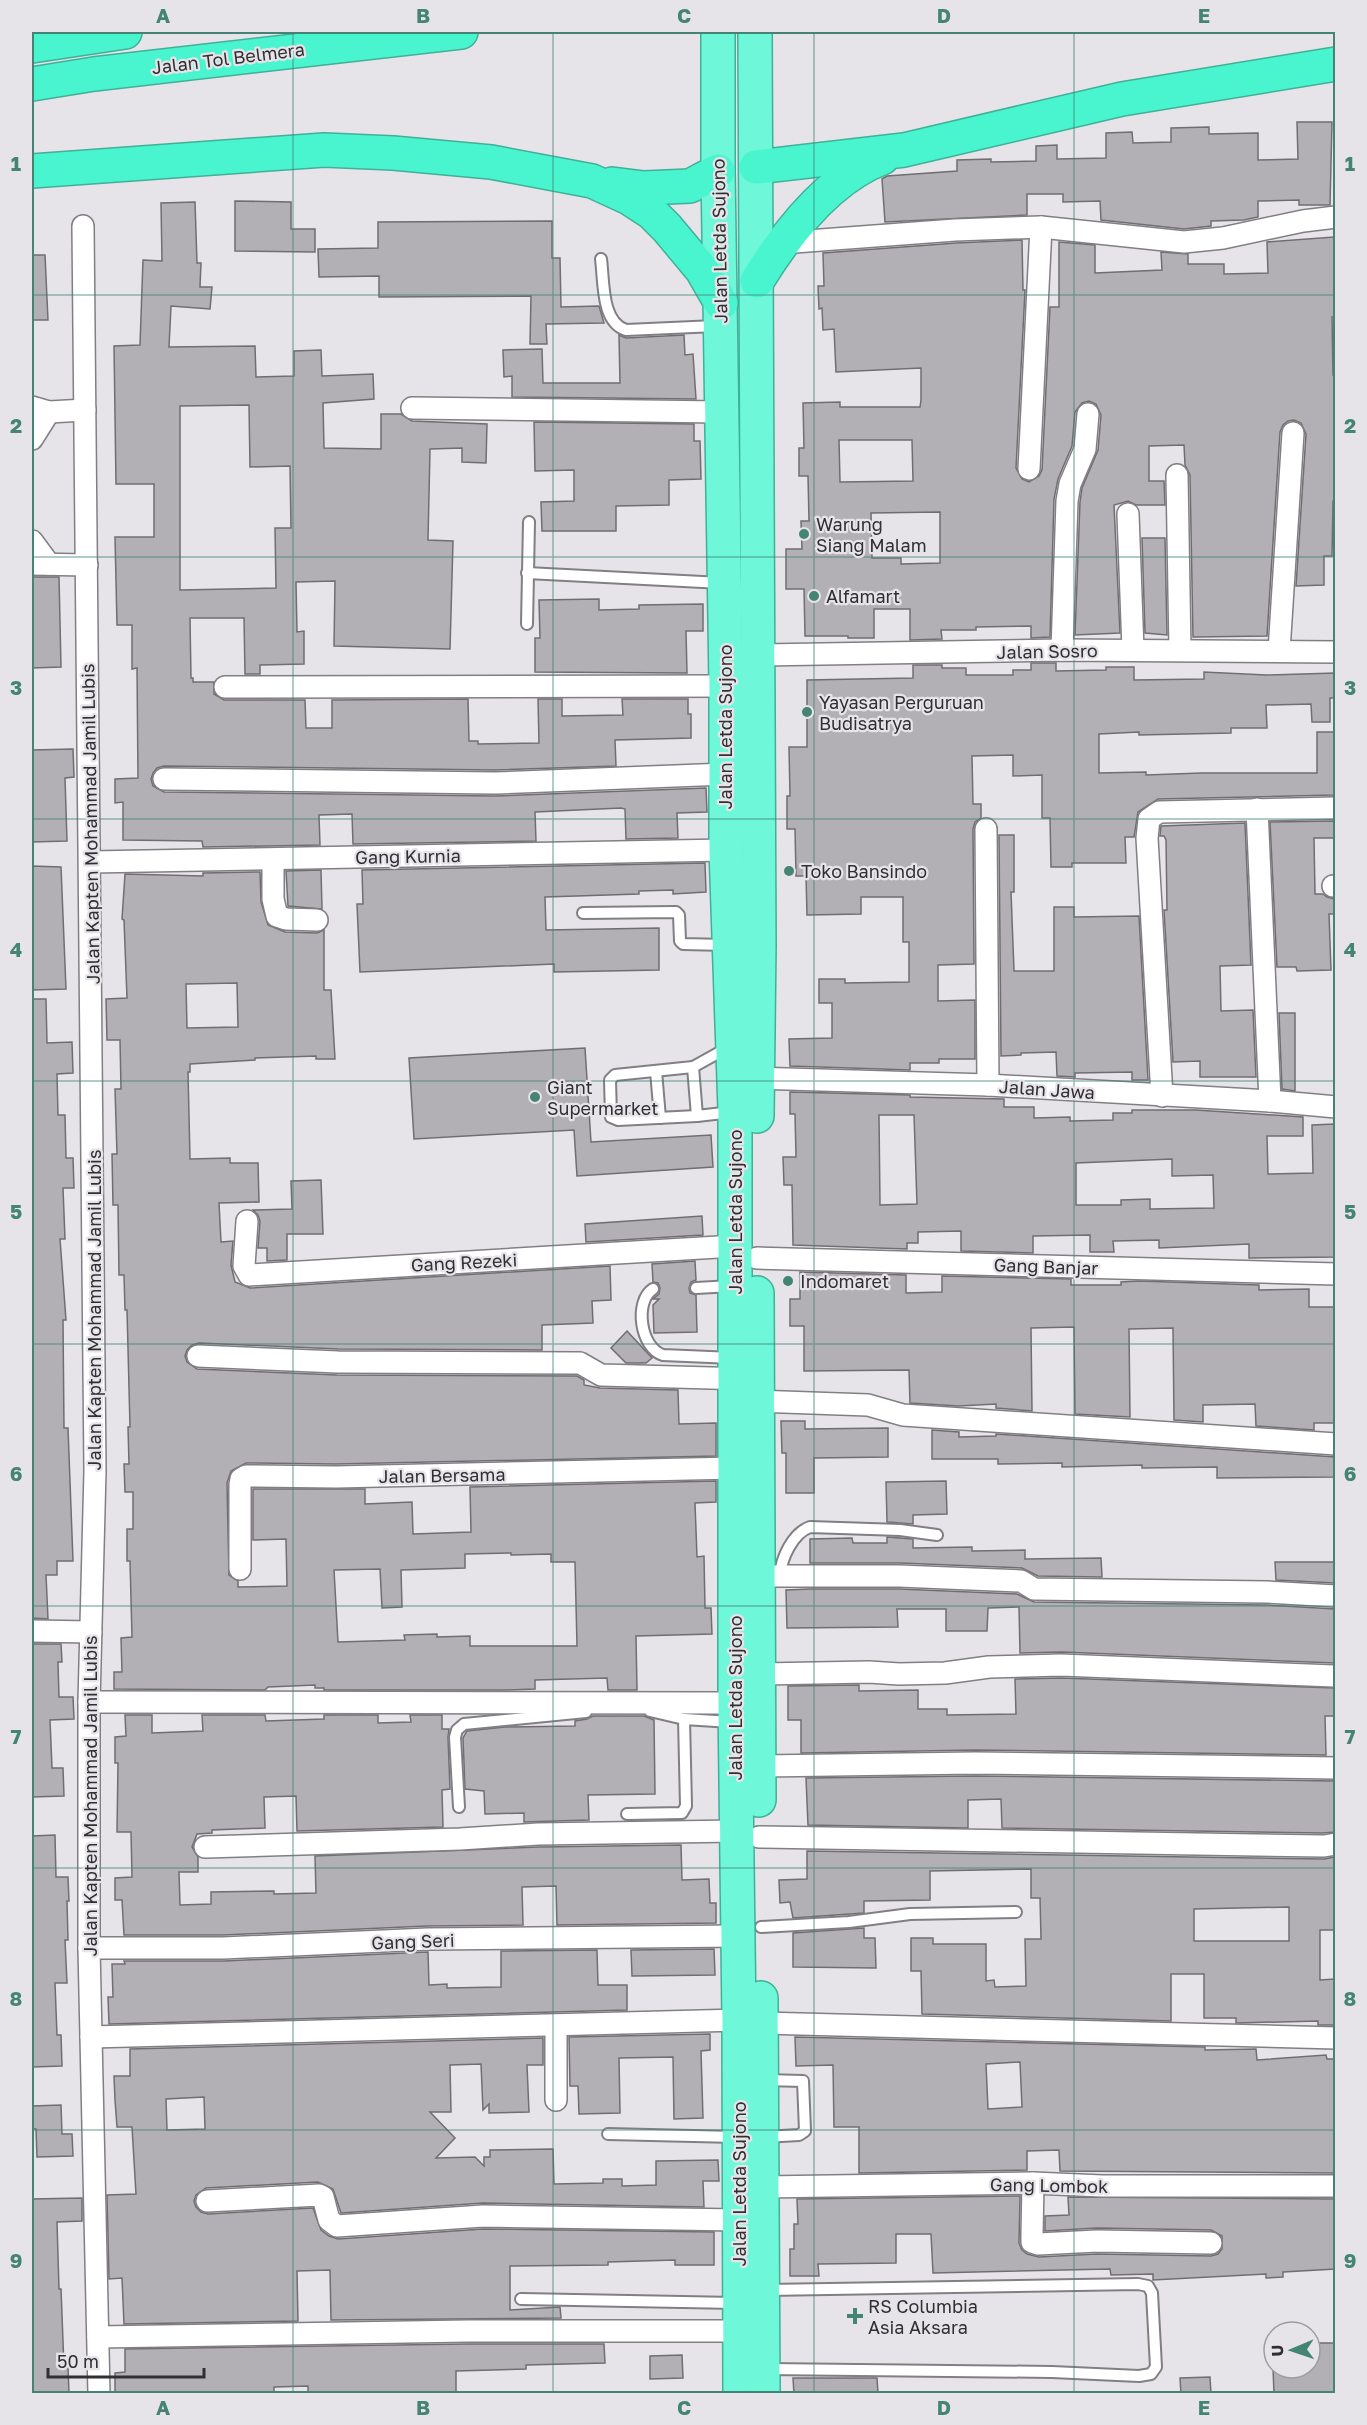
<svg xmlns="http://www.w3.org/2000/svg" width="1367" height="2425" font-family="'Golos Text',sans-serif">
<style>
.building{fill:#b3b0b5;stroke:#706e72;stroke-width:1.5;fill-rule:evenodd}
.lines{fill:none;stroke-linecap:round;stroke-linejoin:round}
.service-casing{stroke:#817f84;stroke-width:14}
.minor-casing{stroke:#817f84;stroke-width:24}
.trunk-casing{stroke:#40b098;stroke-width:36}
.motorway-casing{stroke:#40b098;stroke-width:36}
.service{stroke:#fff;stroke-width:10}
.minor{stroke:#fff;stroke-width:21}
.trunk{stroke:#6ef7d8;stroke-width:33}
.motorway{stroke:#49f5cf;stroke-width:33}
.grid{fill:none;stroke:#448474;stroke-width:1.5;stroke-opacity:0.55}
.poi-dot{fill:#448474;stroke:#e7e4e9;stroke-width:2}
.labels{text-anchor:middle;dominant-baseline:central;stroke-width:4.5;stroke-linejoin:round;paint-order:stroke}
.street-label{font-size:18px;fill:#302f31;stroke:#e7e4e9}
.poi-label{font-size:18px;fill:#302f31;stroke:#e7e4e9;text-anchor:start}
.neatline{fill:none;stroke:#448474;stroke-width:2}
.grid-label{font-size:20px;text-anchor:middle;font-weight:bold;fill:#448474}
</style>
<rect width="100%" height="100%" fill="#e7e4e9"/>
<g class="building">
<path d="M1297,122H1332L1330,205H1299V200L1258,201V217L1244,220L1211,221V226L1184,229L1101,220L1100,201L1063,202V194H1027V215L885,222L882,179L887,176L957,171V160L991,159V162L1036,161V146L1057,145V159L1106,158V133L1132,132L1133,143L1171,142V128L1209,127V134L1258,133V160L1298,159Z"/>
<path d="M235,201L291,202V229H315V252L235,251Z"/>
<path d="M195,202L197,263H201L200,287H212L210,309L171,306L169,347L255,346L256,377L294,376V351L321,350L322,376L373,374L374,399L323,403L324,448L381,449V414H401L412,421L487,424L486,463L462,462V448L430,449L428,540L453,541L450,649L334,646L335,581L296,582L297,632L304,631V664L260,665V674H245L244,618H190L191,678H193V682H214V694L224,700H305L306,728H332V700L468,699L469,741H478V744L539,743L538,699H562V716L623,715L622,699H688V714H691V738L615,740L616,766L495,770L164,766L157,768L153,773L151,779L153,786L164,792L495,796L706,788L707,812L677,813L678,838L626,839L625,809L621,808L535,812L536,841L353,844L352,814L319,815L320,845L203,847L202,841L123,840V802L115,803V779L138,778L137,668L132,669V625H117L115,537H154V484H116L114,346L140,345L143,260L162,261L161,203ZM249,405L250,467L290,466L291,528H275L276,588L180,590V406Z"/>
<path d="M552,221V258H560L561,307L599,306L604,323L546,324L547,344H530L531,296L379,297V276L319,277L318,249L378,248V222Z"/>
<path d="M1334,237L1335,317H1332L1333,375H1335V501H1333L1332,556H1324V585L1296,586L1306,434L1301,423L1294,420L1288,421L1283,425L1280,432L1267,636L1193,637L1190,475L1185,465L1184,445L1149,446V481H1164L1165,505H1136L1128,501L1114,505L1120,633L1075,635L1080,502L1082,488L1098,450L1101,415L1096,404L1089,401L1082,403L1075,412L1072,446L1058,479L1054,499L1050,637L1031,638V626L976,627V630H941L942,639L910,640V609H874V638H848V636H805L804,589H786V549H802L801,521H809L808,476H799V448H804L803,403L840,402V407H920L921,400V368L836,372L834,329L823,330L822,308L819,309L818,286H824L823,253L956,243L1022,240L1023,290H1025L1016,468L1022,479L1029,482L1039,476L1042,470L1050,307H1059V242L1095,245V273L1162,270L1161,252L1188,254V264H1224V274L1268,273L1267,242ZM839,440H912L913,481L840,482ZM940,512V563L901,564V558H872L871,513Z"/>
<path d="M32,255H45L48,320H32Z"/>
<path d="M619,335L626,338L684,335L685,355L693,354L696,399L512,397V376L504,377L503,350L542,349L543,383H620Z"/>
<path d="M534,422L694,424V441H700L701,479L669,480V505L616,506V531H542L541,502L574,501V470L535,471Z"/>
<path d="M1142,538H1165L1167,635L1145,633Z"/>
<path d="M32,577H59L61,667L32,668Z"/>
<path d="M599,599V610L639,609V605L703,604V631H686L687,673L535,672V638H540L539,600Z"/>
<path d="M1031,663H1056V671L1106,670V667H1134V680L1204,679V672L1266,675L1335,673V698H1330V722H1312L1311,704L1266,705L1267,728H1231V733L1139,735V732L1099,734V773L1146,772V775L1201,773H1317V732H1335L1334,795L1158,799L1138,812L1134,837H1125L1126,863H1072V867H1051L1050,818H1042V775L1013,776V755L972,756L973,804H981V818L975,822L973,829L974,964L938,965V1001L975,1000V1059H939V1063H910V1070L790,1066L789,1039L832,1038V1003H819V979H845V983L909,982V942H903V897H861V914L807,915L806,876H796L795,829H787V796H790L789,747H807V680L913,678V665H942V668H966V675H1013V670H1031Z"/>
<path d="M73,749L74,777L65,778L67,841L32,842V750Z"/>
<path d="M1335,821V838H1314L1315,894H1323L1327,897L1335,899V914H1329L1331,970L1297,971L1296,967H1277L1270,822Z"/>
<path d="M1245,823L1251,965L1220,966L1221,1011L1253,1010L1256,1077H1200V1061L1173,1062L1164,910H1167L1166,840L1164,836H1160L1161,826Z"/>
<path d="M999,835H1014V892H1011L1014,971H1054V907H1074V917L1139,916L1148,1080H1132V1072L1075,1073V1077L1057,1076L1056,1052L1021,1053V1055L1001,1056Z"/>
<path d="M705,863L706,892L673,894V890L639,891V894L545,897L546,930L659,928V970L554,972V964L360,972L357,904H363L362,870Z"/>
<path d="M32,866L61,867L66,989L32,990Z"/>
<path d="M321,870L322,909L288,906L286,871Z"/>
<path d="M260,872L261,902L268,925L285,932L317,933L324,930V990H331L335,1059H316V1056L255,1058V1060L190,1064V1072H188L190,1159L230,1158V1163H258L259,1202L219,1203L221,1242L233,1241L231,1265L235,1282L250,1288L610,1266L611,1300L592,1301L593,1323L542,1325V1350L338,1349L199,1343L192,1345L187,1350L185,1356L187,1362L197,1369L337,1375L577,1376L584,1380V1385L600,1388L678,1390L679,1424L716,1423V1456L336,1464L246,1463L231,1471L227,1483L229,1575L238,1581V1587L287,1586L286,1539L253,1540V1489H365V1504L412,1502L413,1534L471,1532L470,1487L716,1481V1502L695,1503L697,1557L704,1556L705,1608H711L712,1634L636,1636L637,1690H608L607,1678L535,1680V1689L505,1690H324V1688H315V1685L268,1687L265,1690L114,1689V1672H122L121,1638L132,1637L130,1561H127V1529H133V1492H125L124,1464H129L128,1427H130L127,1310H125L124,1275H119L118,1205H113L112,1154H117L115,1089H121L120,1040H107L106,999L127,998L124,920L122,919L125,874L203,876V873ZM237,983L238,1027L187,1028L186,984ZM511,1553V1555L551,1554V1562H575L577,1646H470V1636L437,1637V1634L404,1635L405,1640L338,1642L334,1570L380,1569L382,1608L402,1607L401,1570L465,1568V1554Z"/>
<path d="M32,999H46L47,1043L72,1042L73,1073L57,1074L58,1115H65L66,1158H73L74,1188H63L65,1239H60L66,1320H63L64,1428H68L73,1561H57V1575H46L48,1619L32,1618Z"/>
<path d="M1279,1013H1295V1091L1282,1089Z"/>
<path d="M585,1048L591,1142L711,1135L713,1167L577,1176L574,1130L414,1139L409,1058Z"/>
<path d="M790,1092L910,1095V1097L1004,1099V1107H1034V1118L1070,1117V1121L1113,1120V1113H1132V1110H1196L1303,1117V1136H1267L1268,1174L1313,1173L1312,1125L1335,1124V1257L1249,1258V1244L1159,1248V1240L1113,1241L1114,1252H1090V1235L1033,1236V1253L961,1251V1231L918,1232V1243H907V1249L793,1245L792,1185H784L783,1157H796L795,1114H790ZM879,1115H914L917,1204L880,1205ZM1172,1159V1176L1213,1175L1214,1208L1150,1209V1199L1121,1200V1205H1076V1163Z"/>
<path d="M321,1180L323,1234H287V1260L267,1261V1248H258L260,1221L258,1215L253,1210L292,1209L291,1181Z"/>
<path d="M702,1216L703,1235L586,1242L585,1224Z"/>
<path d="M695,1261L696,1280L691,1282L689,1288L690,1293L696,1295L697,1332L654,1333L653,1305L659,1299H653L659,1294L660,1288L658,1283L653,1282L652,1264Z"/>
<path d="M800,1272L906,1275V1293L942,1292V1276L1071,1279V1285H1121V1282L1139,1281L1259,1285V1290L1309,1289V1307H1335V1423H1314V1430L1256,1426L1255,1404L1203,1405V1422L1174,1420L1173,1328L1129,1329L1130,1417L1075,1414L1074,1327L1031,1328L1032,1411L996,1408V1404L958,1406L910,1403L909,1370L804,1371V1326H790V1299H800Z"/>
<path d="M627,1331L652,1358L646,1363H626L611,1348Z"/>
<path d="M781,1421H805V1429L888,1428V1457L814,1458V1493H786V1453H782Z"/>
<path d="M932,1430L959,1432V1437L996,1436V1434L1335,1457V1477L1217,1478V1467L1142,1468V1465L1062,1467V1463L998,1464V1459H932Z"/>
<path d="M946,1481L947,1514L913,1515V1524L887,1522L886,1482Z"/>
<path d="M887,1537L913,1539V1548L972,1547V1551L1025,1550V1559L1101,1558L1102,1577L1038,1576L1022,1568L900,1563H810V1539L852,1538L853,1543H887Z"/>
<path d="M1275,1562H1335V1583L1276,1580Z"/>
<path d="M810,1589H899L1017,1594L1034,1602L1267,1605L1335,1609V1663L1062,1652L1020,1653L1019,1607L988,1608L987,1631H946V1609H897L898,1627L787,1628L786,1590Z"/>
<path d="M32,1644H61L62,1662H58L59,1697H73L74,1719L50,1720L52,1768H63L64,1796L32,1797Z"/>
<path d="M1061,1678L1335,1688V1716H1325L1326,1755L975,1750L801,1753V1720H788V1686L859,1685V1691L918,1690V1709H947V1715L1016,1714L1015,1679Z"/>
<path d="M125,1715H152V1733L203,1731L202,1715H265L266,1721L324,1719V1715H378V1723L411,1722L410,1715H442V1729H449L448,1737L450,1789L442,1790L443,1827L297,1831L296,1796L264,1797L265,1828L212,1830V1833L197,1834L192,1847L198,1857V1872H179L180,1905L211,1904V1892L274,1891V1894L316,1893L315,1856L538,1847L681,1845L682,1880L709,1879L710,1903H716V1923L557,1925L556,1886L522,1887L523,1925L427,1926L223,1935H124L122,1900H115V1878L132,1877L131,1832H117L118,1763H115V1737L126,1736Z"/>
<path d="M593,1716H644L654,1720L655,1794L588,1795L589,1820L524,1822V1813L485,1814L484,1791L465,1789L463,1738L467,1731L505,1727L575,1726V1721L587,1719Z"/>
<path d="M975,1776L1335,1781V1832L1323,1833L1002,1828L1001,1799L968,1800V1828L808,1825L806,1778Z"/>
<path d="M55,1835L56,1877H68L69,1901H67L68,1940H65L67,1983H55L57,2035H61L62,2066L32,2067V1836Z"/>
<path d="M807,1851L1324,1859L1335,1857V1930H1320V1980L1335,1979V2025H1318V2021L1236,2023V2018H1204V1974H1171V2021L922,2014L921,1971H911V1938H933V1944H986V1981L994,1980L995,1987L1026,1986L1025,1939H1041L1040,1898H1031V1869L930,1871V1900L864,1901V1913L793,1918L790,1902L780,1903L779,1880L807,1879ZM1289,1907V1941H1194V1909Z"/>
<path d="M864,1928V1938H875L876,1968L793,1967V1933Z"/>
<path d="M714,1949L715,1975L632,1976L631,1950Z"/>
<path d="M597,1950L598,1985H627V2010L109,2024L108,1997H113L112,1964H125L124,1961H224L428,1952L429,1985L447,1984V1988L501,1987V1951Z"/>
<path d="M710,2034V2050L701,2051L703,2118L674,2119L673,2057L619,2058L620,2113L579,2114L578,2086H570L569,2037Z"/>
<path d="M795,2037L1205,2047V2050L1256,2049L1257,2060L1326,2055L1327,2059H1335V2173L1060,2171L1059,2150L1027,2151V2170L859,2173V2127H834L833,2065L796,2066ZM1020,2062L1022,2107L988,2109L986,2064Z"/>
<path d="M543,2038V2065H527L529,2112L489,2113V2104L483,2110L481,2064L450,2065L451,2112H430L455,2138L436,2158L475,2157L484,2166V2157H490V2150L553,2149L554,2184L603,2183V2179H622V2186L656,2185V2161L718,2160L719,2181H703L704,2207L483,2203L341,2213L333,2189L318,2182L206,2188L196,2195L194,2201L196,2207L201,2212L208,2214L313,2208L321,2230L329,2236L338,2239L483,2229L714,2232V2265H675V2260L608,2262V2265L510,2266V2310L560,2307L561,2318L331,2320L330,2270L297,2271L298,2321L124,2324L122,2278L109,2279L107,2195L136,2194L132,2127H117L115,2100L114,2076H130V2049ZM204,2097L205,2129L167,2130L166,2099Z"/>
<path d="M61,2105L62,2134H72L73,2156L37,2157L36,2129H32V2106Z"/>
<path d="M1020,2196L1019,2243L1022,2250L1027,2254L1039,2257L1097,2254L1211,2256L1218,2254L1222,2249V2236L1211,2230L1097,2228L1045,2231V2216L1069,2215L1068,2197L1335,2199V2269L1283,2272V2277L1266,2278V2274L1153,2280V2274L1111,2275L1110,2269L933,2273L931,2234H896V2263L818,2264L819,2276H790V2249H794V2224H798L797,2199Z"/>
<path d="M82,2198V2221L57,2222L59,2289H61L64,2367H68L69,2394H32V2199Z"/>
<path d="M1310,2343H1335V2394H1274L1273,2368H1310Z"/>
<path d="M468,2344H604L605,2363L526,2365V2369L456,2371V2394H308V2386L274,2387V2394H115V2373L125,2372V2349Z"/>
<path d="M682,2355L683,2378L650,2379V2356Z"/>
<path d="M1210,2377L1211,2394H1181L1180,2378Z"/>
<path d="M793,2378H877L878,2394H794Z"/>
</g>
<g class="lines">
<g class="service-casing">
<g id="service">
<path d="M601,259C604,281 601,322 626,330L716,326"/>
<path d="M527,573L722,583"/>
<path d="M527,624L529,522"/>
<path d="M583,913L676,912L679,915L680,941L683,944L726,945"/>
<path d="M729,1047L693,1067L697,1116L732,1112"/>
<path d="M693,1067L615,1075L610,1080L611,1117L618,1120L697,1116"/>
<path d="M656,1071L660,1118"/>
<path d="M696,1288L732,1286"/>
<path d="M653,1289C634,1301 640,1348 663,1355L733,1358"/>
<path d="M780,1576C781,1558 793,1533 810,1527L900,1530L937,1535"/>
<path d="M650,1711L684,1719"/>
<path d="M459,1807L455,1737L457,1730L464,1724L586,1712"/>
<path d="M627,1814L682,1813L686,1806L684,1719L731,1722"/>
<path d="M761,1927L849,1922L910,1914L1016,1912"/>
<path d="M608,2134L736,2137"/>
<path d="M764,2137L799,2135L805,2131L803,2081L765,2080"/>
<path d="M766,2290L1138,2284L1148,2286L1152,2293L1156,2367L1151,2374L1139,2376L1052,2372L766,2369"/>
<path d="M521,2299L736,2303"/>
</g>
</g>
<g class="minor-casing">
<g id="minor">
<path d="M83,226L95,1471L89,1702V1948L99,2394"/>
<path d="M781,243L955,230L1041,227L1184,242L1223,238L1303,221L1336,217"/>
<path d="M32,407L49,412L85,410"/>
<path d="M412,408L721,412"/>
<path d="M32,439L49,412"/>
<path d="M1029,469L1041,227"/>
<path d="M1177,475L1180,650"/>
<path d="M1128,514L1133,650"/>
<path d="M32,541L49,564"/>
<path d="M32,564L87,565"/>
<path d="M1062,650L1067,501L1070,484L1085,449L1088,414"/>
<path d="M1279,651L1293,433"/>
<path d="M758,655L1062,650L1336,652"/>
<path d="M225,687L726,686"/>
<path d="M164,779L495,783L726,774"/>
<path d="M1257,809L1270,1101"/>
<path d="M986,829L988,1085"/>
<path d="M273,859V899L277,916L286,919L317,920"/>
<path d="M91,862L726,850"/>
<path d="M1333,886H1336"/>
<path d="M757,1078L988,1085L1270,1101L1336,1107"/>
<path d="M1162,1096L1147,838L1149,819L1159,812L1336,808"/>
<path d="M247,1221L244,1266L249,1275L735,1246"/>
<path d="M757,1258L1336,1274"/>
<path d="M198,1356L338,1362L580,1363L601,1375L748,1379"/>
<path d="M758,1401L868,1405L903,1415L1336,1444"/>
<path d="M240,1569V1485L241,1479L246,1476L336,1477L735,1468"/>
<path d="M758,1576H899L1021,1581L1034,1589L1267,1592L1336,1596"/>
<path d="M32,1631L91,1632"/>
<path d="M758,1674L869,1672L899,1674L945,1673L989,1667L1061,1665L1334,1676"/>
<path d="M89,1702L735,1703"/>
<path d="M759,1766L975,1763L1336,1768"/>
<path d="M759,1837L1324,1846L1336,1844"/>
<path d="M205,1847L460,1839L538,1834L736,1831"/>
<path d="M89,1948H223L428,1939L738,1936"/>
<path d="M762,2023L1336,2038"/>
<path d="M91,2037L739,2020"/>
<path d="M556,2100V2025"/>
<path d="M1033,2183L1032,2235V2242L1038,2244L1097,2241L1211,2243"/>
<path d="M763,2187L1033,2183L1102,2186H1336"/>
<path d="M207,2201L319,2195L323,2197L329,2220L337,2226L483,2216L739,2220"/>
<path d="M98,2337L468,2331H739"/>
</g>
</g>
<g class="trunk-casing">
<g id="trunk">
<path d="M718,32V171L726,686V850L735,1111V1703L739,2020L740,2394"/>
<path d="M755,32L759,945L757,1116"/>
<path d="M757,1293L759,1800"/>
<path d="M761,1998L763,2394"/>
</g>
</g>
<g class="motorway-casing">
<g id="motorway">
<path d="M32,46L125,32"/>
<path d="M32,84L94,74L461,32"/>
<path d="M756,167L904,150L1122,99L1336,64"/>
<path d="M32,171L324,150L393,153L491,162L592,181L629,198L652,213L667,228L702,270L721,303"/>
<path d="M612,184L644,188L690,186L718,171"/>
<path d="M757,281C786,234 829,178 882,158"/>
</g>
</g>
<use href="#service" class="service"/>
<use href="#minor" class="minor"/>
<use href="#trunk" class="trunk"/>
<use href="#motorway" class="motorway"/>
</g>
<path class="grid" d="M293,32V2394M553,32V2394M814,32V2394M1074,32V2394M32,295H1336M32,557H1336M32,819H1336M32,1081H1336M32,1344H1336M32,1606H1336M32,1868H1336M32,2130H1336"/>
<g class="poi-dot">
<circle cx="804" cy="534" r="6"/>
<circle cx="814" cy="596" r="6"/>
<circle cx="807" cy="712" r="6"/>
<circle cx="789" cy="871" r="6"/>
<circle cx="535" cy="1097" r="6"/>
<circle cx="788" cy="1281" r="6"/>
<path d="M852 2307h6v6h6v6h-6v6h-6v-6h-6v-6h6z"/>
</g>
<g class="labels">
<g class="street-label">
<text transform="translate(228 58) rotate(-7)">Jalan Tol Belmera</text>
<text transform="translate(719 241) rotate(-91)">Jalan Letda Sujono</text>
<text transform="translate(1047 651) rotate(-1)">Jalan Sosro</text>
<text transform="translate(725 727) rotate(-90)">Jalan Letda Sujono</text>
<text transform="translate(90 824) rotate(-91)">Jalan Kapten Mohammad Jamil Lubis</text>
<text transform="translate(408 856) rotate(-1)">Gang Kurnia</text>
<text transform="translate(1047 1089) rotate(4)">Jalan Jawa</text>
<text transform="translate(735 1212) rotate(-90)">Jalan Letda Sujono</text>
<text transform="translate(464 1262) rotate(-3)">Gang Rezeki</text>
<text transform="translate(1046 1266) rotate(2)">Gang Banjar</text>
<text transform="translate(94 1310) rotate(-90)">Jalan Kapten Mohammad Jamil Lubis</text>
<text transform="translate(442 1475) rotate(-1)">Jalan Bersama</text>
<text transform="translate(735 1698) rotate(-90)">Jalan Letda Sujono</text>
<text transform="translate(90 1796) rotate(-90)">Jalan Kapten Mohammad Jamil Lubis</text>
<text transform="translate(413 1941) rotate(-2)">Gang Seri</text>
<text transform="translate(739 2184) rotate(-90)">Jalan Letda Sujono</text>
<text transform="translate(1049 2185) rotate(1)">Gang Lombok</text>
</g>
<g class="poi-label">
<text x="816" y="524">Warung<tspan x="816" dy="21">Siang Malam</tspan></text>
<text x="826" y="596">Alfamart</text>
<text x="819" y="702">Yayasan Perguruan<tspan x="819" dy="21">Budisatrya</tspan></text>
<text x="801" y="871">Toko Bansindo</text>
<text x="547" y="1087">Giant<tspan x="547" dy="21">Supermarket</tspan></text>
<text x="800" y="1281">Indomaret</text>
<text x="868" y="2306">RS Columbia<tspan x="868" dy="21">Asia Aksara</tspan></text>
</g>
</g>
<rect width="1367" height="2425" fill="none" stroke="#e7e4e9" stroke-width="66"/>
<g transform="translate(1292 2350) rotate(268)"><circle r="28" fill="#e7e4e9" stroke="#9e9c9f" stroke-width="1.5"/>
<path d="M0-4.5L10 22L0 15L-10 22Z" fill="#448474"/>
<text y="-9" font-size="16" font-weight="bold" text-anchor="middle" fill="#302f31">U</text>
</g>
<path d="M48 2368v9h156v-9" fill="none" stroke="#302f31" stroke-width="3"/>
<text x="57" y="2368" font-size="18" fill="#302f31" stroke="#e7e4e9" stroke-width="4.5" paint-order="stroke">50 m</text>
<rect x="33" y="33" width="1301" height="2359" class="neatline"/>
<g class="grid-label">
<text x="163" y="23">A</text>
<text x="423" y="23">B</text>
<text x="684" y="23">C</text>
<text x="944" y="23">D</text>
<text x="1204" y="23">E</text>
<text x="16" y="171">1</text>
<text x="1350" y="171">1</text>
<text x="16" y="433">2</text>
<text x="1350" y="433">2</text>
<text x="16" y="695">3</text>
<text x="1350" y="695">3</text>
<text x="16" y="957">4</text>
<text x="1350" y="957">4</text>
<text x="16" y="1219">5</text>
<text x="1350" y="1219">5</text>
<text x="16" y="1481">6</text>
<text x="1350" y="1481">6</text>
<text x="16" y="1744">7</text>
<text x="1350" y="1744">7</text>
<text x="16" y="2006">8</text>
<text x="1350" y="2006">8</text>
<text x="16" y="2268">9</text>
<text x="1350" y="2268">9</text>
<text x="163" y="2415">A</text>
<text x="423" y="2415">B</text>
<text x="684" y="2415">C</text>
<text x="944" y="2415">D</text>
<text x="1204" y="2415">E</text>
</g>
</svg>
